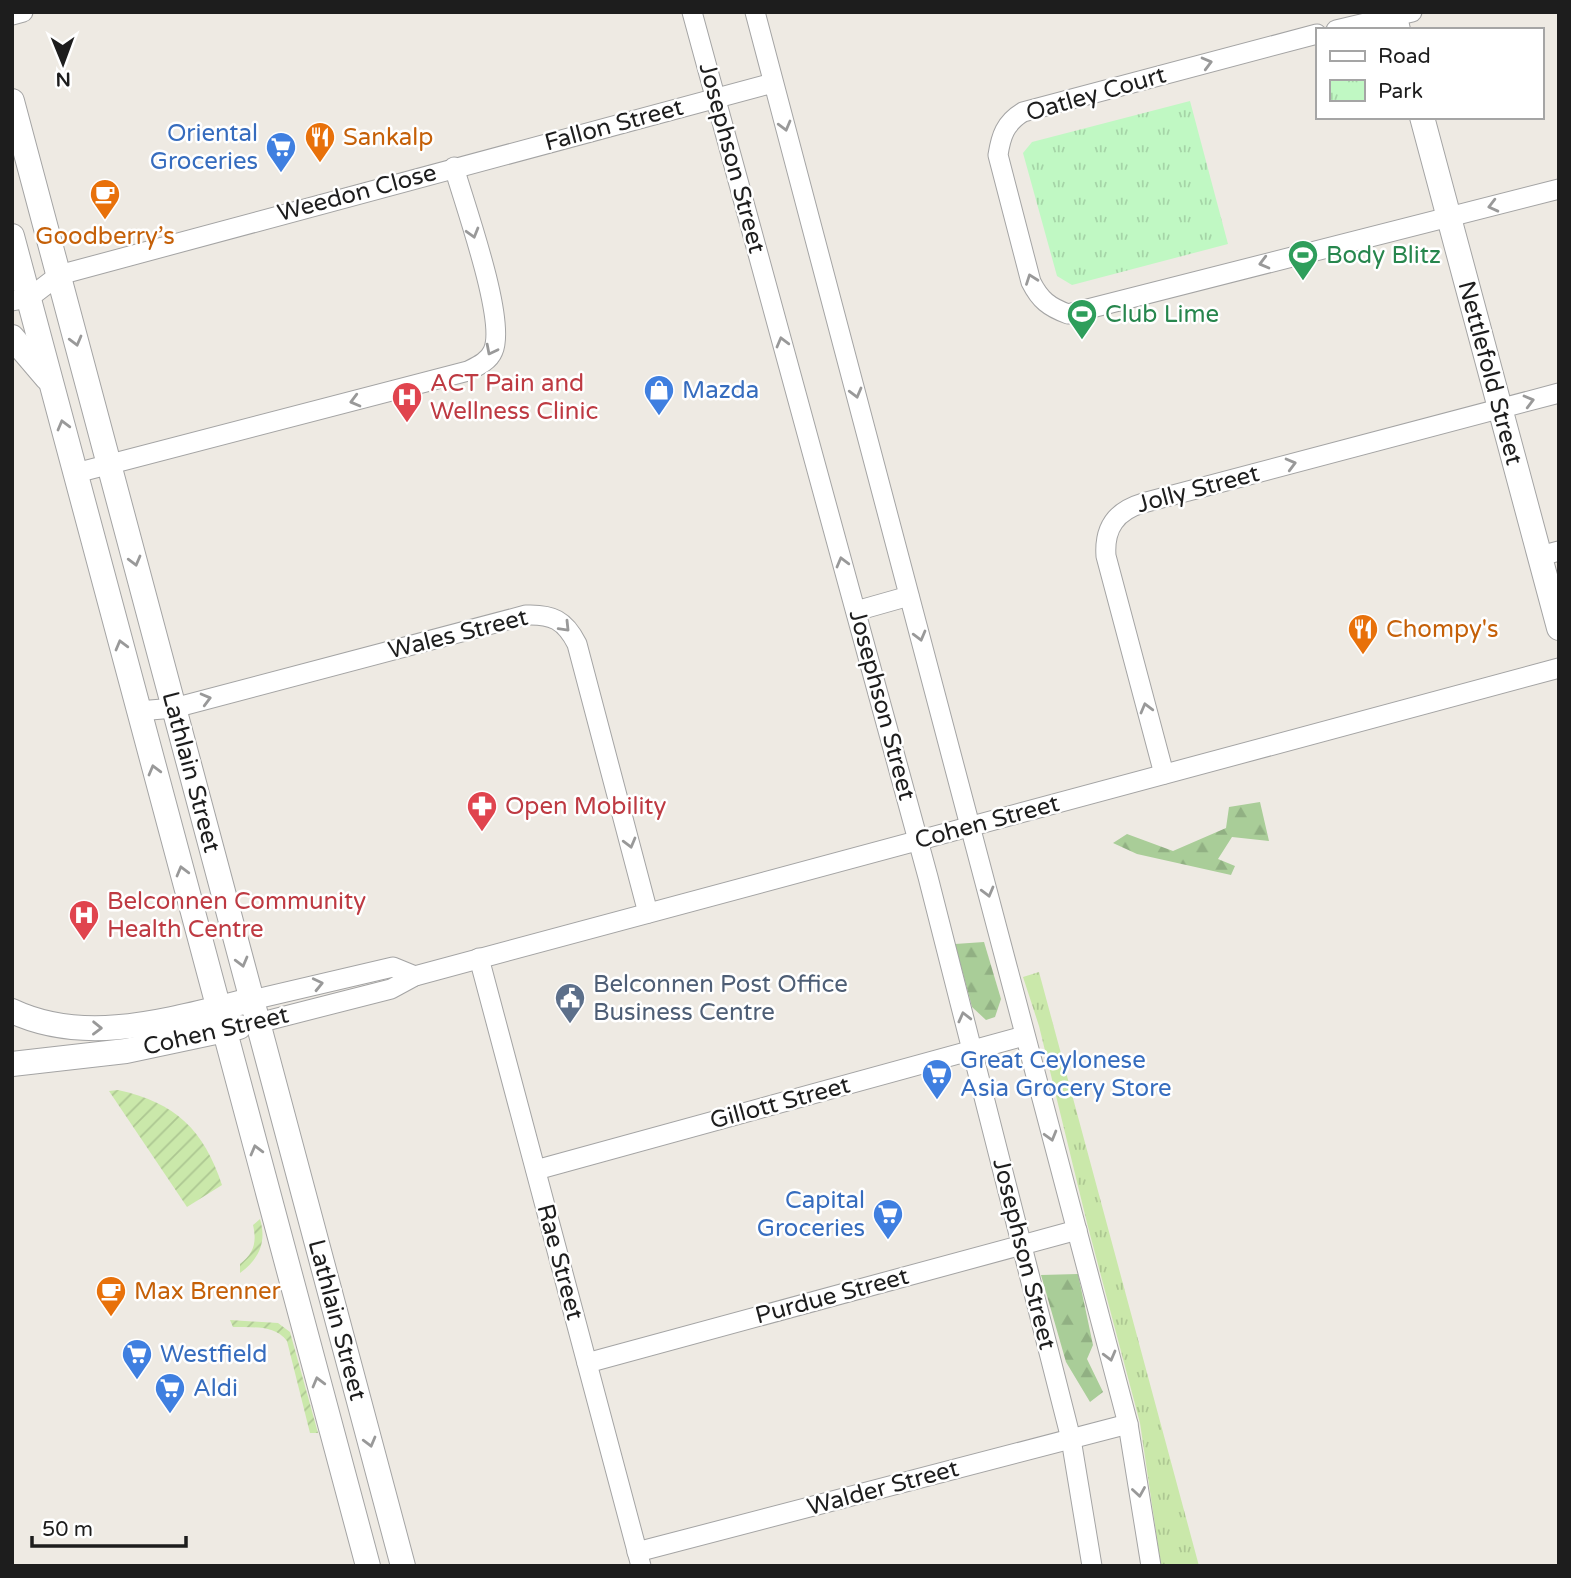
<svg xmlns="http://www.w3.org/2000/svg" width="1571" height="1578" font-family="'Varela Round',sans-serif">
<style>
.grass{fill:url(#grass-tufts)}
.forest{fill:url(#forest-firs)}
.park{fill:url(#park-tufts)}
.garden{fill:url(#garden-furrows)}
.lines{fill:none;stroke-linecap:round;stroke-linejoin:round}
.minor-casing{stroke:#a4a4a4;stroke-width:21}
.tertiary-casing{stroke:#a4a4a4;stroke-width:26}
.minor{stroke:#fff;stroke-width:19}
.tertiary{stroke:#fff;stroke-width:24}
.oneway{stroke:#999}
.labels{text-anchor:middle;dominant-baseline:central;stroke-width:5;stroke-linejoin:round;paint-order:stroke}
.street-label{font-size:24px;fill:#1d1d1d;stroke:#fff}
.shop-label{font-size:24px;fill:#366cbe;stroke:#fff;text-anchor:start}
.food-label{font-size:24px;fill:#c56008;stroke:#fff;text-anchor:start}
.leisure-label{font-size:24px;fill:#27864d;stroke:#fff;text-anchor:start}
.health-label{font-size:24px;fill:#be3a42;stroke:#fff;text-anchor:start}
.service-label{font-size:24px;fill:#4e5e75;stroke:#fff;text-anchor:start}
</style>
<defs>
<pattern id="grass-tufts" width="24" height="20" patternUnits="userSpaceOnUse" patternTransform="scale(1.75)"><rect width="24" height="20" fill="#cae8aa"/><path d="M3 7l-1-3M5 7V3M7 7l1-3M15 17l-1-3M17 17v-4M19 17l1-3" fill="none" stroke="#adc792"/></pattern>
<pattern id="forest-firs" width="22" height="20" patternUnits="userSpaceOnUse" patternTransform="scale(1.75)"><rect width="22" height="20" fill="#a9cd98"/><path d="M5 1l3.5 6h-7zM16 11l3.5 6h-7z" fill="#91b083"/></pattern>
<pattern id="park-tufts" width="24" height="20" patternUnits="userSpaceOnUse" patternTransform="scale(1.75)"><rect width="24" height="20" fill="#c0f8c3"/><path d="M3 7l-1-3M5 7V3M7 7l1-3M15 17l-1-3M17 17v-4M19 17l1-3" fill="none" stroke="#a5d4a7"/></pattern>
<pattern id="garden-furrows" width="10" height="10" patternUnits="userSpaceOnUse" patternTransform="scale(1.75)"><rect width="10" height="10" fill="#cae8aa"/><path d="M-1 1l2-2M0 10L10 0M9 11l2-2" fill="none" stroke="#adc792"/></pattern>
</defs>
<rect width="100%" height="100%" fill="#eeeae3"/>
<path class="grass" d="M1039,972L1199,1566H1161L1140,1423L1087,1223L1039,1026L1023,977Z"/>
<g class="forest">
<path d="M1260,802L1269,841L1232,837L1218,859L1235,866L1231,875L1137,854L1113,843L1127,834L1173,851L1226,828L1229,807Z"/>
<path d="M984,942L1001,999L995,1017L986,1020L972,1007L955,944Z"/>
<path d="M1078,1274L1093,1345L1087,1359L1103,1392L1090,1402L1066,1362L1041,1275Z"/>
</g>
<path class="park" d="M1190,101L1228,244L1072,285L1057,276L1023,153L1032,142Z"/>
<g class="garden">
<path d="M118,1090C176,1103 203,1129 222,1185L187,1207L109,1091Z"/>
<path d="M260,1219C267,1242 259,1259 240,1273V1264C254,1253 257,1242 253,1225Z"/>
<path d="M230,1320L278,1323L290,1332L318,1433H310L287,1341C274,1324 252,1328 233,1327Z"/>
</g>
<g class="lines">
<g class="minor-casing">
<g id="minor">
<path d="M692,12L928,877L1071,1439L1092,1566"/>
<path d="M755,12L1128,1424L1151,1566"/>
<path d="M12,15L23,12"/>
<path d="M1336,30L1412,12"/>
<path d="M1317,34L1023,112C1005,123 1001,136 998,155L1031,282C1040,300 1049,307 1068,314L1559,189"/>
<path d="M12,301L29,298L59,275L773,83"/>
<path d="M76,473L468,371C478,366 489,361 493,351C507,321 464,203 454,167"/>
<path d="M1540,556L1559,551"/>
<path d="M856,611L909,596"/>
<path d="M139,711L174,708L526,615C552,614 565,620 577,644L648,913"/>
<path d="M1164,774L1106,556C1104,528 1116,511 1143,503L1559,393"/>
<path d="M479,958L641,1566"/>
<path d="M252,1000L393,967L415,976"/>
<path d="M258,1023L391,989L415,976L1559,668"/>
<path d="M536,1170L1024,1036"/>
<path d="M587,1363L1077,1230"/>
<path d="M637,1552L1128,1424"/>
</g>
</g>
<g class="tertiary-casing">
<g id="tertiary">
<path d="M1394,12L1398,30"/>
<path d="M12,101L403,1566"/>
<path d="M1422,117L1559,628"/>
<path d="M12,236L368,1566"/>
<path d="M12,337L47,378"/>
<path d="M12,1011C88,1047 175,1018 252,1000"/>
<path d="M12,1064L126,1051L239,1027"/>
</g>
</g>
<use href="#minor" class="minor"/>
<use href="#tertiary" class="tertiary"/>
</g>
<defs><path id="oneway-chevron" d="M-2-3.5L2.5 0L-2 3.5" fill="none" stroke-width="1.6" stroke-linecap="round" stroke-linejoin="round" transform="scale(1.75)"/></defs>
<g class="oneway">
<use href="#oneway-chevron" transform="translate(1207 63) rotate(-15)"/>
<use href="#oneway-chevron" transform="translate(785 126) rotate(75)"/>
<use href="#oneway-chevron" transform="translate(1493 206) rotate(166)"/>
<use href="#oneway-chevron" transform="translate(473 233) rotate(74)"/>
<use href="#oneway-chevron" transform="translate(1264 263) rotate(165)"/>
<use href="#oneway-chevron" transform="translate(1031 279) rotate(-110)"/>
<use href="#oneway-chevron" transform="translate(76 341) rotate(75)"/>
<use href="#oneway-chevron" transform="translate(782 342) rotate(-105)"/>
<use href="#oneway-chevron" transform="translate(491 350) rotate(117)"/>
<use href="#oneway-chevron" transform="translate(856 393) rotate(75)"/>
<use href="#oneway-chevron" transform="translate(355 401) rotate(165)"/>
<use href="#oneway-chevron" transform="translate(1529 401) rotate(-15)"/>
<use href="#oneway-chevron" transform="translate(63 425) rotate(-105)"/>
<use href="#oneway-chevron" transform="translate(1291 464) rotate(-15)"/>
<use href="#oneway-chevron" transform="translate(135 561) rotate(75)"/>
<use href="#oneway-chevron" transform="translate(842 562) rotate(-105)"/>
<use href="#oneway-chevron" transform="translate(565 627) rotate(46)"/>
<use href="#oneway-chevron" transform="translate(920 636) rotate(75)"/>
<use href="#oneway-chevron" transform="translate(121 645) rotate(-105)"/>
<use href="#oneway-chevron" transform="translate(206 699) rotate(-15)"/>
<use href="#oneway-chevron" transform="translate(1146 708) rotate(-105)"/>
<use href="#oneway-chevron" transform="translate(154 770) rotate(-105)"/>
<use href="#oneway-chevron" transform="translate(630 843) rotate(75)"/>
<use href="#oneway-chevron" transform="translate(182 871) rotate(-105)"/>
<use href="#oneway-chevron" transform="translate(988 892) rotate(75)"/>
<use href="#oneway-chevron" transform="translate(242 962) rotate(75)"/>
<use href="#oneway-chevron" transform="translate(318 984) rotate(-13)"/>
<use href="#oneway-chevron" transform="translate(964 1017) rotate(-104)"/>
<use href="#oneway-chevron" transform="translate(97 1028) rotate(1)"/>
<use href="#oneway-chevron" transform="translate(1051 1136) rotate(74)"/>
<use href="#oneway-chevron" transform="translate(256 1150) rotate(-105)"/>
<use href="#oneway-chevron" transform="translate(1110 1356) rotate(75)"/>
<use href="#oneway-chevron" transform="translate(318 1382) rotate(-105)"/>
<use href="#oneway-chevron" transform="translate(370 1442) rotate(75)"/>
<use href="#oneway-chevron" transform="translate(1139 1492) rotate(81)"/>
</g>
<defs>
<g id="restaurant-pin" transform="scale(1.575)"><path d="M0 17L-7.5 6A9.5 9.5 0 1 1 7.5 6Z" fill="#e8710a" stroke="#fff"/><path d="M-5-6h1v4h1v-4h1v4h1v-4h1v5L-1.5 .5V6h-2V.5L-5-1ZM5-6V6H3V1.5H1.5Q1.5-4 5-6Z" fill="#fff"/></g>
<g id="supermarket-pin" transform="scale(1.575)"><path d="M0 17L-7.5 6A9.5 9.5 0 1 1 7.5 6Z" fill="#3f7fe0" stroke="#fff"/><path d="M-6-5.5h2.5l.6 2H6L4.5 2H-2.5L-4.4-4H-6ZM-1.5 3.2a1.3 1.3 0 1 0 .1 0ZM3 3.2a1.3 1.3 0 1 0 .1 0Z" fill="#fff"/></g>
<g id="cafe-pin" transform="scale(1.575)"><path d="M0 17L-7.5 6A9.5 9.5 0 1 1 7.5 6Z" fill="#e8710a" stroke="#fff"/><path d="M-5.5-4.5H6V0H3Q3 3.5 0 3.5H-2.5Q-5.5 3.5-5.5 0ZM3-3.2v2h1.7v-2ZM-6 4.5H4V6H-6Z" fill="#fff"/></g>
<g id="stadium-pin" transform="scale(1.575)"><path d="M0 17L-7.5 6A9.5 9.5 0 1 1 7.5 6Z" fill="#2e9e5b" stroke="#fff"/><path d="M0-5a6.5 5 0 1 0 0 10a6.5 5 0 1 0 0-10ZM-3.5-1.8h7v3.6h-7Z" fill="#fff"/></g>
<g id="shop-pin" transform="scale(1.575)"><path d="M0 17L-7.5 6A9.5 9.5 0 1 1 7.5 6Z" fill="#3f7fe0" stroke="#fff"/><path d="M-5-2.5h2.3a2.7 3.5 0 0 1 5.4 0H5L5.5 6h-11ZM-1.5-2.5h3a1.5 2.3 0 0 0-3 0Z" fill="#fff"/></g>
<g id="hospital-pin" transform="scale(1.575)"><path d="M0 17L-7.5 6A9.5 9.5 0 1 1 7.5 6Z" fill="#e0444e" stroke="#fff"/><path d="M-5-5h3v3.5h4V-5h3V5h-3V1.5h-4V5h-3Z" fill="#fff"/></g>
<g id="pharmacy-pin" transform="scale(1.575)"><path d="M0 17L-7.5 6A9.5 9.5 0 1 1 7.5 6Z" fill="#e0444e" stroke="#fff"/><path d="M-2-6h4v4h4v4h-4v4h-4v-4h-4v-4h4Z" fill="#fff"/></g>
<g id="civic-pin" transform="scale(1.575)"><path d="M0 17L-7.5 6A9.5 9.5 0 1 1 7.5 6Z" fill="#5c6f8a" stroke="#fff"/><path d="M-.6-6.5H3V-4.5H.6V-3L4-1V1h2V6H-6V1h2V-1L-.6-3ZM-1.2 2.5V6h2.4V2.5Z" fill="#fff"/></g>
</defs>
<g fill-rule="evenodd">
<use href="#restaurant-pin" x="320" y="137"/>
<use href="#supermarket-pin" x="281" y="147"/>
<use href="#cafe-pin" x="105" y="194"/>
<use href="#stadium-pin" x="1303" y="255"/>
<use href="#stadium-pin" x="1082" y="314"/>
<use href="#shop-pin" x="659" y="390"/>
<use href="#hospital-pin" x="407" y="397"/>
<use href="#restaurant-pin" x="1363" y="629"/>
<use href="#pharmacy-pin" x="482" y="806"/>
<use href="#hospital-pin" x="84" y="915"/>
<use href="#civic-pin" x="570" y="998"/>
<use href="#supermarket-pin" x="937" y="1074"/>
<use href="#supermarket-pin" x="888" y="1214"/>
<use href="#cafe-pin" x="111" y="1291"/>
<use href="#supermarket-pin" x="137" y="1354"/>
<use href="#supermarket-pin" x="170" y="1388"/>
</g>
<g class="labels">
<g class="street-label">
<text transform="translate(1096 94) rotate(-16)">Oatley Court</text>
<text transform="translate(614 125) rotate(-15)">Fallon Street</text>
<text transform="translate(732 158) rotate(75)">Josephson Street</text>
<text transform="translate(357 193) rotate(-15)">Weedon Close</text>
<text transform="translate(1490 373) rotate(75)">Nettlefold Street</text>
<text transform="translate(1198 489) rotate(-15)">Jolly Street</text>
<text transform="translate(458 634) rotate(-14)">Wales Street</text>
<text transform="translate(882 705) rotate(75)">Josephson Street</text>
<text transform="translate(191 772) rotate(75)">Lathlain Street</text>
<text transform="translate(987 822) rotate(-15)">Cohen Street</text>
<text transform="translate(216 1031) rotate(-13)">Cohen Street</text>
<text transform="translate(780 1103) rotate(-15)">Gillott Street</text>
<text transform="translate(1024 1254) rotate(76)">Josephson Street</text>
<text transform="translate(560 1262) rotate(75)">Rae Street</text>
<text transform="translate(832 1296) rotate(-15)">Purdue Street</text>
<text transform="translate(337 1320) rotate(75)">Lathlain Street</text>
<text transform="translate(883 1488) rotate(-15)">Walder Street</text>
</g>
<g class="shop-label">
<text x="258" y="133" text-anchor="end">Oriental<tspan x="258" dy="28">Groceries</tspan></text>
<text x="682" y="390">Mazda</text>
<text x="960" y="1060">Great Ceylonese<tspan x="960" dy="28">Asia Grocery Store</tspan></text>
<text x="865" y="1200" text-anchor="end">Capital<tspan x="865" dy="28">Groceries</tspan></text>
<text x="160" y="1354">Westfield</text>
<text x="193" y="1388">Aldi</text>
</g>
<g class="food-label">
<text x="343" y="137">Sankalp</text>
<text x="105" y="236" text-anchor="middle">Goodberry’s</text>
<text x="1386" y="629">Chompy's</text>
<text x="134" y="1291">Max Brenner</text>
</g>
<g class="leisure-label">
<text x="1326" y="255">Body Blitz</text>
<text x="1105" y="314">Club Lime</text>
</g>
<g class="health-label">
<text x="430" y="383">ACT Pain and<tspan x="430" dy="28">Wellness Clinic</tspan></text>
<text x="505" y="806">Open Mobility</text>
<text x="107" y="901">Belconnen Community<tspan x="107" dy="28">Health Centre</tspan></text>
</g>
<g class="service-label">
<text x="593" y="984">Belconnen Post Office<tspan x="593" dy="28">Business Centre</tspan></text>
</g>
</g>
<rect width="1571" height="1578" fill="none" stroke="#1d1d1d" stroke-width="28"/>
<rect x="1316" y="28" width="228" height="91" fill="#ffffff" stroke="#a5a5a5" stroke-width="2"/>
<rect x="1330" y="51" width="35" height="10" fill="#ffffff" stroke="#a5a5a5" stroke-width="2"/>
<text x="1378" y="63" font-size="21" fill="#1d1d1d">Road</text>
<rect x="1330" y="80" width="35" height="21" fill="url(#park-tufts)" stroke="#a5a5a5" stroke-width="2"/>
<text x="1378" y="98" font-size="21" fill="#1d1d1d">Park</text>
<g transform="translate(63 63) rotate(179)" stroke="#ffffff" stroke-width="5" paint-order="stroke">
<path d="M0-5L12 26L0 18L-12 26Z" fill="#1d1d1d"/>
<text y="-10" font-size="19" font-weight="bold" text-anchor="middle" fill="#1d1d1d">N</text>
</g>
<path d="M32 1536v10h154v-10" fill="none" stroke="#1d1d1d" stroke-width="3.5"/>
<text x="42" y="1536" font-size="21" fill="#1d1d1d" stroke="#ffffff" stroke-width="5" paint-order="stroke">50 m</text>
</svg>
